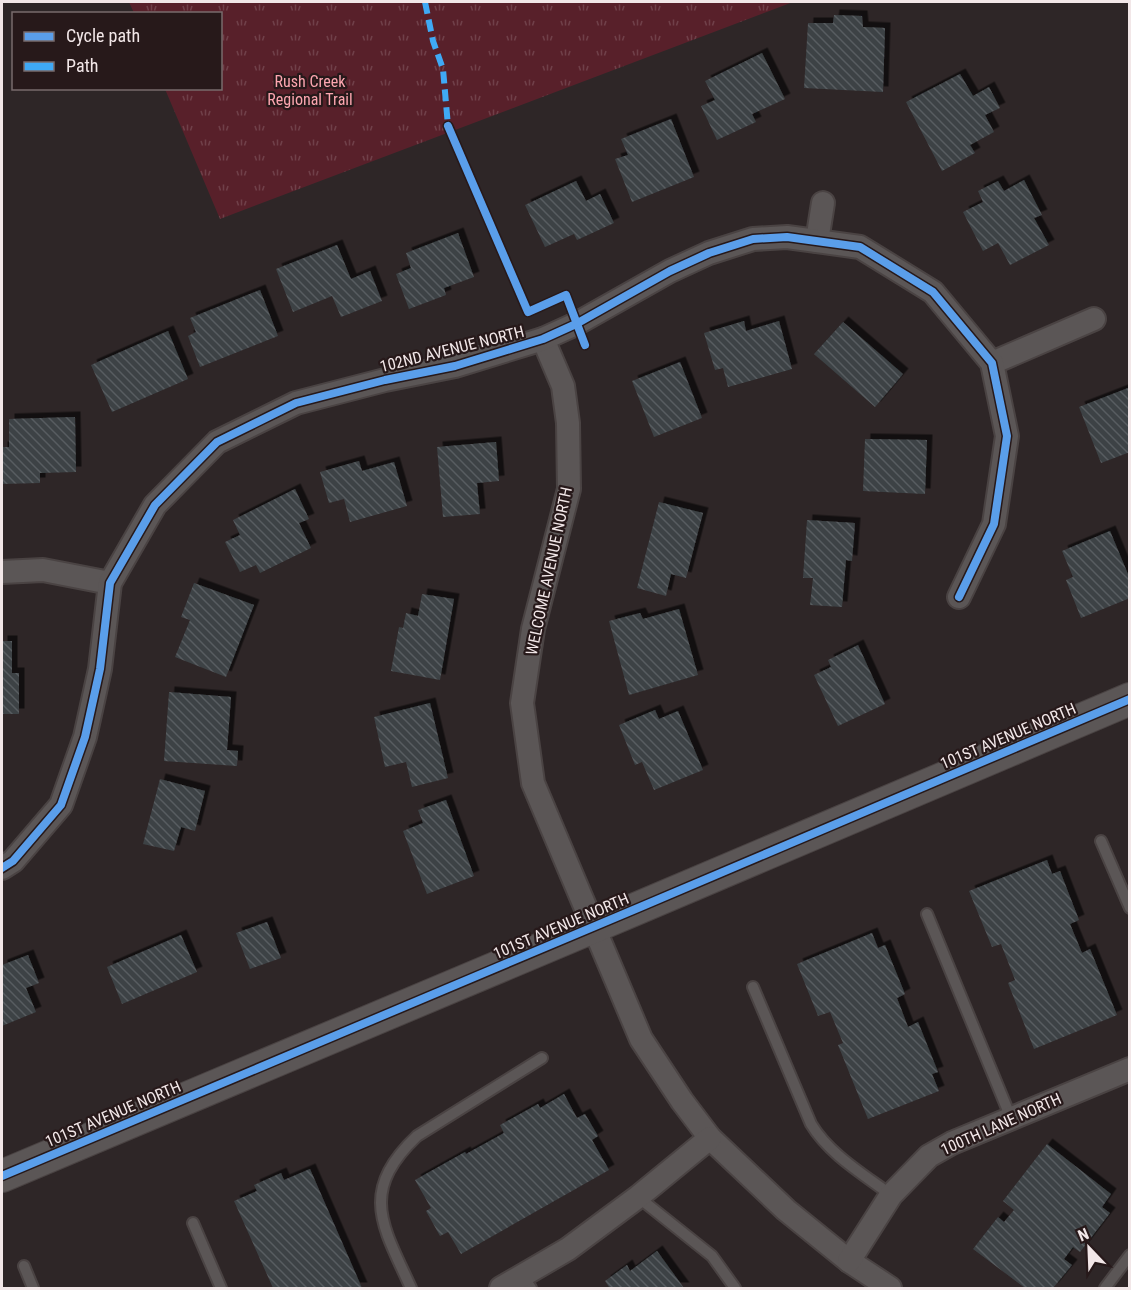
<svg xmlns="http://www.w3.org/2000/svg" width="1131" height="1290" font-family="'Roboto Condensed',sans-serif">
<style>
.park{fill:url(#park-tufts)}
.building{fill:url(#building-back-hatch);filter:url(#shadow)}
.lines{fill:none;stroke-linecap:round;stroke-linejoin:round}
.lane-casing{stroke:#4a4343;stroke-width:14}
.street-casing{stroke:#4a4343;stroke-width:26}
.secondary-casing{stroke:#4a4343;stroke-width:34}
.lane{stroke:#5b5656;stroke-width:10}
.street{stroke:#5b5656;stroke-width:22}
.secondary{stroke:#5b5656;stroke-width:32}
.quiet{stroke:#3fa9f5;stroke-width:6;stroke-dasharray:12 6;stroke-linecap:butt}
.cycleway-casing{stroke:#27191a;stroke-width:11}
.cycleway{stroke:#5a9eea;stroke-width:8}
.labels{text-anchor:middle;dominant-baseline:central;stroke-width:4.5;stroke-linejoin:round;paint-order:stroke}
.park-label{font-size:16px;fill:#fda6b0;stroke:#27191a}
.street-label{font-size:16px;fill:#f2e7e8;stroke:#27191a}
</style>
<defs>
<pattern id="park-tufts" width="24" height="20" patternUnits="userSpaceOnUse" patternTransform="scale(1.5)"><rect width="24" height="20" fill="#58202a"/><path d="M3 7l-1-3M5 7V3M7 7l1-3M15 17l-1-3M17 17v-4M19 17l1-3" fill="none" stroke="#704049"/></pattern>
<pattern id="building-back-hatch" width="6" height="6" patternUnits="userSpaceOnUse" patternTransform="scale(1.5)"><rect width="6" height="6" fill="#3c4245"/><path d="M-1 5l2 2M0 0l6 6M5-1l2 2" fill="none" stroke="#595d60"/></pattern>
<filter id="shadow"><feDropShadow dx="5.5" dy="-5.5" stdDeviation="0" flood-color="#0009"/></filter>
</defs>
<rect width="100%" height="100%" fill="#2e2627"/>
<path class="park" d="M129,2H793L220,219L165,89L220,88V14L134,13Z"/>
<g class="building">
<path d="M834,15L862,16L863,27L885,28L883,92L804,88L808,23H833Z"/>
<path d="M762,53L785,99L752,114L756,122L717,140L701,106L715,100L705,81Z"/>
<path d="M960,74L973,96L989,87L1000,108L985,115L994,132L970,145L975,153L942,171L906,102Z"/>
<path d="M671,119L694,177L632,202L615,159L628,155L621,139Z"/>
<path d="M1024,180L1042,215L1034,218L1049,245L1010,265L998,243L983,251L963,212L983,202L978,191L998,181L1004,191Z"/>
<path d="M576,181L586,201L600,194L614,223L577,240L574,234L545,247L525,205Z"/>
<path d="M458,233L474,277L444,288L446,295L409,309L396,274L411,268L406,253Z"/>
<path d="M337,245L351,279L370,271L382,301L341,317L332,296L293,312L276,269Z"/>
<path d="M260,290L278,336L200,367L188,336L196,332L190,318Z"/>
<path d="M744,321L746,331L779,321L792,369L728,387L723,368L715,370L704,333Z"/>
<path d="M843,322L903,374L875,407L814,354Z"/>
<path d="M168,331L188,379L112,412L91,365Z"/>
<path d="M680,362L702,418L654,437L632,381Z"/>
<path d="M1128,388L1130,452L1101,463L1079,407Z"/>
<path d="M75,417L76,472L40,473V483L2,484V447H9V419Z"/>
<path d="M865,439L927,440L925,494L863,491Z"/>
<path d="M496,442L499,481L477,483L480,514L443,517L437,447Z"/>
<path d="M359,461L362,471L394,462L407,506L350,522L344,499L329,503L320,472Z"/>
<path d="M295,489L309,519L299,523L311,548L260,573L256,565L240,572L225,542L240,535L233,520Z"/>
<path d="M659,502L703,513L686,578L671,574L666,596L637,588Z"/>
<path d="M807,520L855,523L852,561L846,560L842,607L810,605L813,578H803Z"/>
<path d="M1110,531L1130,579V598L1081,618L1066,580L1073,577L1062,551Z"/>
<path d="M194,583L254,605L226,677L175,657L190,620L181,617Z"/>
<path d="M422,594L454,599L440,680L391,671L399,627L403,628L406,613L418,616Z"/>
<path d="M679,609L698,675L629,695L609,621L640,613L643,619Z"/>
<path d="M2,641H12V673H19V714H2Z"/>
<path d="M858,645L885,704L838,726L814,675L831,667L828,660Z"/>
<path d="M169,692L231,697L227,750L238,751L237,766L164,761Z"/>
<path d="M430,703L448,778L412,787L406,762L385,767L374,717Z"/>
<path d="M655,710L659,719L678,711L703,770L654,790L642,762L635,765L619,725Z"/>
<path d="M160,779L205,791L195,831L181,827L174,851L143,844Z"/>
<path d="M446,800L474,876L427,894L403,831L423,823L418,810Z"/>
<path d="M1047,860L1052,874L1060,871L1079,920L1070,924L1082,953L1090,949L1117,1015L1034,1049L1008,983L1015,980L1001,944L992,947L969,891Z"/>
<path d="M267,922L281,958L250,969L236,933Z"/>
<path d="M872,933L878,948L885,945L905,994L897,998L908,1027L918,1022L938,1072L932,1074L939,1091L868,1119L838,1045L843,1043L830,1012L818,1016L797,964Z"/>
<path d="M181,935L197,972L122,1004L107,967Z"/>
<path d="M28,955L39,983L26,988L36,1012L2,1026V965Z"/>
<path d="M564,1094L577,1118L585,1114L598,1136L592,1140L609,1170L461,1254L448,1232L440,1236L426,1211L431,1208L415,1180L465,1152L466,1154L504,1133L500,1125L538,1104L540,1108Z"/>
<path d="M1047,1144L1111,1194L1102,1207L1110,1213L1080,1252L1073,1247L1064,1259L1072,1265L1053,1288H1025L973,1249L998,1217L1004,1222L1014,1210L1003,1201Z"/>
<path d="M310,1169L362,1288H273L234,1201L257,1191L254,1185L281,1173L284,1180Z"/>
<path d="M657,1251L684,1288H607L609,1287L605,1281L627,1265L630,1271Z"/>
</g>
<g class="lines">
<g class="lane-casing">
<g id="lane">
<path d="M1101,841L1130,908"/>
<path d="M927,914L1011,1118"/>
<path d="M753,987L811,1124C829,1154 863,1174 891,1195"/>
<path d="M638,1197L712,1256L735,1288"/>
<path d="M193,1223L221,1288"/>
<path d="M24,1266L33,1288"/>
<path d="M522,1275L531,1288"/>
<path d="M411,1288C383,1226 358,1192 417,1136L542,1058"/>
<path d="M1105,1288L1130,1255"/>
</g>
</g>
<g class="street-casing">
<g id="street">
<path d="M817,241L823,203"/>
<path d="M543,339L563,386L568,423L569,489L533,629L522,703L533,783L641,1039L682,1101L710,1138L786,1210L849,1261L890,1288"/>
<path d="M992,363L1094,319"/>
<path d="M2,572L43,570L110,583"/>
<path d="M2,868L13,861L61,805L85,737L100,669L110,583L155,505L217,442L296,403L385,380L455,366L543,339L576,324L670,271L709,253L753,239L787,237L860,247L933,292L992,363L1007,436L994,524L959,597"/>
<path d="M849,1261L891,1195L929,1156L952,1143L1130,1069"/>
<path d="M501,1288L568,1249L638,1197L710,1138"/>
</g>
</g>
<g class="secondary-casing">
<path id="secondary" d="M2,1176L638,908L1130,699"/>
</g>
<use href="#lane" class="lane"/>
<use href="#street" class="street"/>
<use href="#secondary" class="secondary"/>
<path class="quiet" d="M425,2L433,41L443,69L448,126"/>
<g class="cycleway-casing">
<g id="cycleway">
<path d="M448,126L528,312L566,295L585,345"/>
<path d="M2,868L13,861L61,805L85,737L100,669L110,583L155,505L217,442L296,403L385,380L455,366L543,339L576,324L670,271L709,253L753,239L787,237L860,247L933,292L992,363L1007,436L994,524L959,597"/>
<path d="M2,1176L638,908L1130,699"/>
</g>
</g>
<use href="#cycleway" class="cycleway"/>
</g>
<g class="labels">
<g class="park-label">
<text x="310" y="81">Rush Creek<tspan x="310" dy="18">Regional Trail</tspan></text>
</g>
<g class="street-label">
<text transform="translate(452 349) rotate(-14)">102ND AVENUE NORTH</text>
<text transform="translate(549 571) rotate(-78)">WELCOME AVENUE NORTH</text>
<text transform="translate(1008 736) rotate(-23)">101ST AVENUE NORTH</text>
<text transform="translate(561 926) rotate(-23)">101ST AVENUE NORTH</text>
<text transform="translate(113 1114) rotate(-23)">101ST AVENUE NORTH</text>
<text transform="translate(1001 1124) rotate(-24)">100TH LANE NORTH</text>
</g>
</g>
<rect width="1131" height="1290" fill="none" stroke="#f2e7e8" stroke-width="6"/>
<rect x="12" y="12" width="210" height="78" fill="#27191a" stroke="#786b6c" stroke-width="1.5"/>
<rect x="24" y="32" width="30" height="9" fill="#5a9eea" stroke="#786b6c" stroke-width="1.5"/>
<text x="66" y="42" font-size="18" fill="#f2e7e8">Cycle path</text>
<rect x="24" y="62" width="30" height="9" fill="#3fa9f5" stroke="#786b6c" stroke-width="1.5"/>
<text x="66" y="72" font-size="18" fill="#f2e7e8">Path</text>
<g transform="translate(1089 1248) rotate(337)" stroke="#27191a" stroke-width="4.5" paint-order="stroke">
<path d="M0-4.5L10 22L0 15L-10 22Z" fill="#f2e7e8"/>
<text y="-9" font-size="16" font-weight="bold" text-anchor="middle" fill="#f2e7e8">N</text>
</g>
</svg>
